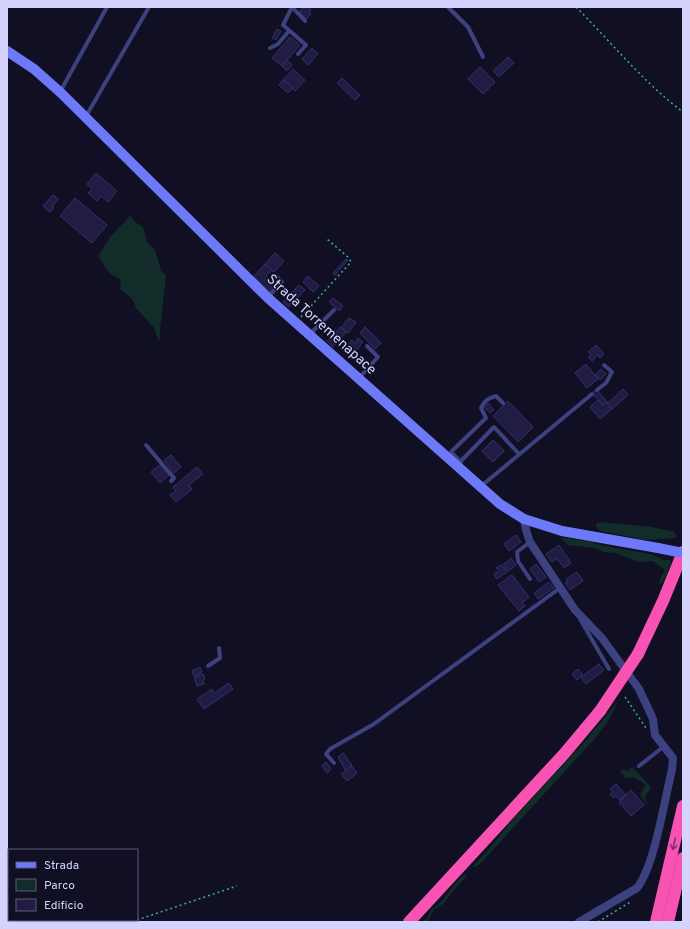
<svg xmlns="http://www.w3.org/2000/svg" width="690" height="929" font-family="Overpass,sans-serif">
<style>
.green{fill:#122d29}
.building{fill:#201c43;stroke:#352f6e}
.lines{fill:none;stroke-linecap:round;stroke-linejoin:round}
.path{stroke:#34b09c;stroke-width:1.5;stroke-dasharray:2 3;stroke-linecap:butt}
.lane{stroke:#3c4180;stroke-width:4}
.street{stroke:#3c4180;stroke-width:8}
.secondary{stroke:#6e79f9;stroke-width:10}
.highway{stroke:#f853b3;stroke-width:12}
.secondary-bridge{stroke:#6e79f9;stroke-width:10}
.highway-bridge{stroke:#f853b3;stroke-width:12}
.oneway{stroke:#84316b}
.labels{text-anchor:middle;dominant-baseline:central;stroke-width:3;stroke-linejoin:round;paint-order:stroke}
.street-label{font-size:14px;fill:#d3d3fd;stroke:#100f23}
</style>
<rect width="100%" height="100%" fill="#100f23"/>
<g class="green">
<path d="M130,216L134,221L143,227L147,242L155,250L161,270L166,276L160,330V341L156,335L154,328L137,309L132,299L120,289L121,279L114,276L108,272L98,256L110,237Z"/>
<path d="M601,522L652,527L674,532L677,536L675,538L644,540L601,531L596,527V524Z"/>
<path d="M560,537L592,542L600,545L650,554L664,560H670L671,563L663,582L659,585L660,579L665,570L653,561L638,562L616,553L604,552L595,548L568,545Z"/>
<path d="M619,700L609,720L598,735L482,862L476,867H472L489,849L512,820L580,747Z"/>
<path d="M632,767L651,787L650,790L645,796L648,806L640,794L645,787V784L634,777L626,778L620,772L622,769L627,771Z"/>
<path d="M465,875L467,876L454,890L444,903L433,911L428,922H420L427,919L431,910L440,903L460,878Z"/>
</g>
<g class="building">
<path d="M304,7H308L311,10L309,13L311,14L306,19L299,12Z"/>
<path d="M277,29L281,31L276,40L272,38Z"/>
<path d="M290,37L300,45L282,66L272,58Z"/>
<path d="M312,48L318,54L308,65L302,59Z"/>
<path d="M508,57L514,63L499,77L493,71Z"/>
<path d="M287,60L292,65L287,71L282,66Z"/>
<path d="M480,67L495,82L483,94L468,79Z"/>
<path d="M293,69L305,80L295,91L283,80Z"/>
<path d="M342,78L360,95L355,100L337,83Z"/>
<path d="M283,80L293,88L288,93L279,85Z"/>
<path d="M96,173L117,191L108,202L101,196L97,201L88,193L92,189L87,184Z"/>
<path d="M53,195L58,199L52,207L54,208L50,212L43,206Z"/>
<path d="M75,198L107,225L92,243L60,216Z"/>
<path d="M275,253L284,261L274,272L265,264Z"/>
<path d="M346,259L348,260L335,275L333,273Z"/>
<path d="M265,264L272,270L266,276L276,286L270,292L253,277Z"/>
<path d="M308,276L319,286L313,292L303,282Z"/>
<path d="M299,285L305,290L289,307L283,302Z"/>
<path d="M333,298L343,306L339,311L329,302Z"/>
<path d="M349,318L356,322L348,333L341,328Z"/>
<path d="M340,327L346,332L341,338L335,333Z"/>
<path d="M365,327L381,343L375,349L360,333Z"/>
<path d="M335,333L341,338L333,347L327,341Z"/>
<path d="M358,338L363,342L351,357L343,351L352,340L355,343Z"/>
<path d="M596,345L604,354L600,358L598,355L592,361L588,357L591,354L588,352Z"/>
<path d="M586,364L598,379L587,388L575,373Z"/>
<path d="M601,369L606,374L600,380L595,375Z"/>
<path d="M596,389L608,403L607,404L606,402L603,405L592,393Z"/>
<path d="M623,389L628,395L612,409L607,404Z"/>
<path d="M598,400L603,405L606,402L612,409L600,419L590,407Z"/>
<path d="M508,401L533,427L518,442L493,416Z"/>
<path d="M488,403L494,410L490,413L484,407Z"/>
<path d="M493,440L504,451L493,462L482,451Z"/>
<path d="M171,455L181,467L174,473L164,460Z"/>
<path d="M160,465L169,475L160,483L151,472Z"/>
<path d="M197,467L203,474L189,485L192,489L176,502L170,495L176,491L173,487Z"/>
<path d="M516,535L521,542L509,551L504,544Z"/>
<path d="M559,545L571,563L564,568L557,559L552,562L546,554Z"/>
<path d="M511,558L516,565L508,571L503,565Z"/>
<path d="M536,564L546,577L539,582L530,569Z"/>
<path d="M501,565L507,572L497,579L494,574L499,571L496,568Z"/>
<path d="M577,572L583,581L570,590L565,583L568,582L566,579Z"/>
<path d="M512,575L529,597L522,603L525,606L519,611L498,585Z"/>
<path d="M549,582L554,588L538,599L534,593Z"/>
<path d="M599,664L604,670L586,684L581,677Z"/>
<path d="M200,667L202,672L194,676L192,671Z"/>
<path d="M578,669L583,675L577,680L572,674Z"/>
<path d="M203,674L205,679L203,680L204,684L197,686L194,677Z"/>
<path d="M229,683L233,689L204,709L197,699L212,689L214,693Z"/>
<path d="M343,753L352,765L346,771L338,757Z"/>
<path d="M326,762L331,769L327,773L322,766Z"/>
<path d="M352,766L357,773L347,781L341,774Z"/>
<path d="M616,784L626,795L620,800L616,796L614,798L610,794L613,792L610,789Z"/>
<path d="M631,790L644,805L631,816L619,802Z"/>
</g>
<g class="lines">
<g class="path">
<path d="M576,7C611,42 643,82 683,112"/>
<path d="M301,317L351,262L349,258L327,239"/>
<path d="M625,697L646,728"/>
<path d="M137,920L237,886"/>
<path d="M130,922L136,920"/>
<path d="M598,922L632,901"/>
</g>
<g class="lane">
<path d="M448,7L468,27L483,57"/>
<path d="M270,48L278,44L289,31"/>
<path d="M298,54L306,45L283,25L292,7L305,21"/>
<path d="M60,92L107,7"/>
<path d="M85,118L149,7"/>
<path d="M268,297L282,282L277,277"/>
<path d="M320,324L328,332"/>
<path d="M310,334L334,310"/>
<path d="M359,378L378,357L367,346"/>
<path d="M597,390L606,383L612,372L604,365"/>
<path d="M146,445L174,478L171,481"/>
<path d="M461,462L451,452L486,418L481,408C484,401 488,398 496,396L503,403"/>
<path d="M459,463L494,427L519,454"/>
<path d="M480,487L592,394"/>
<path d="M530,542L517,552L518,561L530,579"/>
<path d="M580,619L609,669"/>
<path d="M208,666L220,658L219,648"/>
<path d="M334,763L326,754L330,749L374,724L560,588"/>
<path d="M639,766L663,747"/>
</g>
<path class="street" d="M524,519L526,530L530,542L575,610L602,638L639,689L653,719L655,735L673,758L672,770C664,801 655,865 637,888L579,922"/>
<path class="secondary" d="M7,51L34,69L60,92L268,298L500,504L524,519L562,531L658,548"/>
<g class="highway">
<path d="M638,654L663,601L683,552"/>
<path d="M409,922L564,754L600,711"/>
<path d="M656,922L683,806"/>
<path d="M668,922L683,858"/>
</g>
<path class="secondary-bridge" d="M658,548L683,553"/>
<path class="highway-bridge" d="M600,711L638,654"/>
</g>
<defs><path id="oneway-shaft" d="M-6 0H5M1.5-3L5.5 0L1.5 3" fill="none" stroke-width="1.6" stroke-linecap="round" stroke-linejoin="round"/></defs>
<use class="oneway" href="#oneway-shaft" transform="translate(674 844) rotate(103)"/>
<g class="labels">
<g class="street-label">
<text transform="translate(321 325) rotate(42)">Strada Torremenapace</text>
</g>
</g>
<rect width="690" height="929" fill="none" stroke="#d3d3fd" stroke-width="16"/>
<rect x="8" y="849" width="130" height="72" fill="#100f23" stroke="#5e5d7a"/>
<rect x="16" y="862" width="20" height="6" fill="#6e79f9" stroke="#5e5d7a"/>
<text x="44" y="869" font-size="12" fill="#d3d3fd">Strada</text>
<rect x="16" y="879" width="20" height="12" fill="#122d29" stroke="#5e5d7a"/>
<text x="44" y="889" font-size="12" fill="#d3d3fd">Parco</text>
<rect x="16" y="899" width="20" height="12" fill="#201c43" stroke="#5e5d7a"/>
<text x="44" y="909" font-size="12" fill="#d3d3fd">Edificio</text>
</svg>
